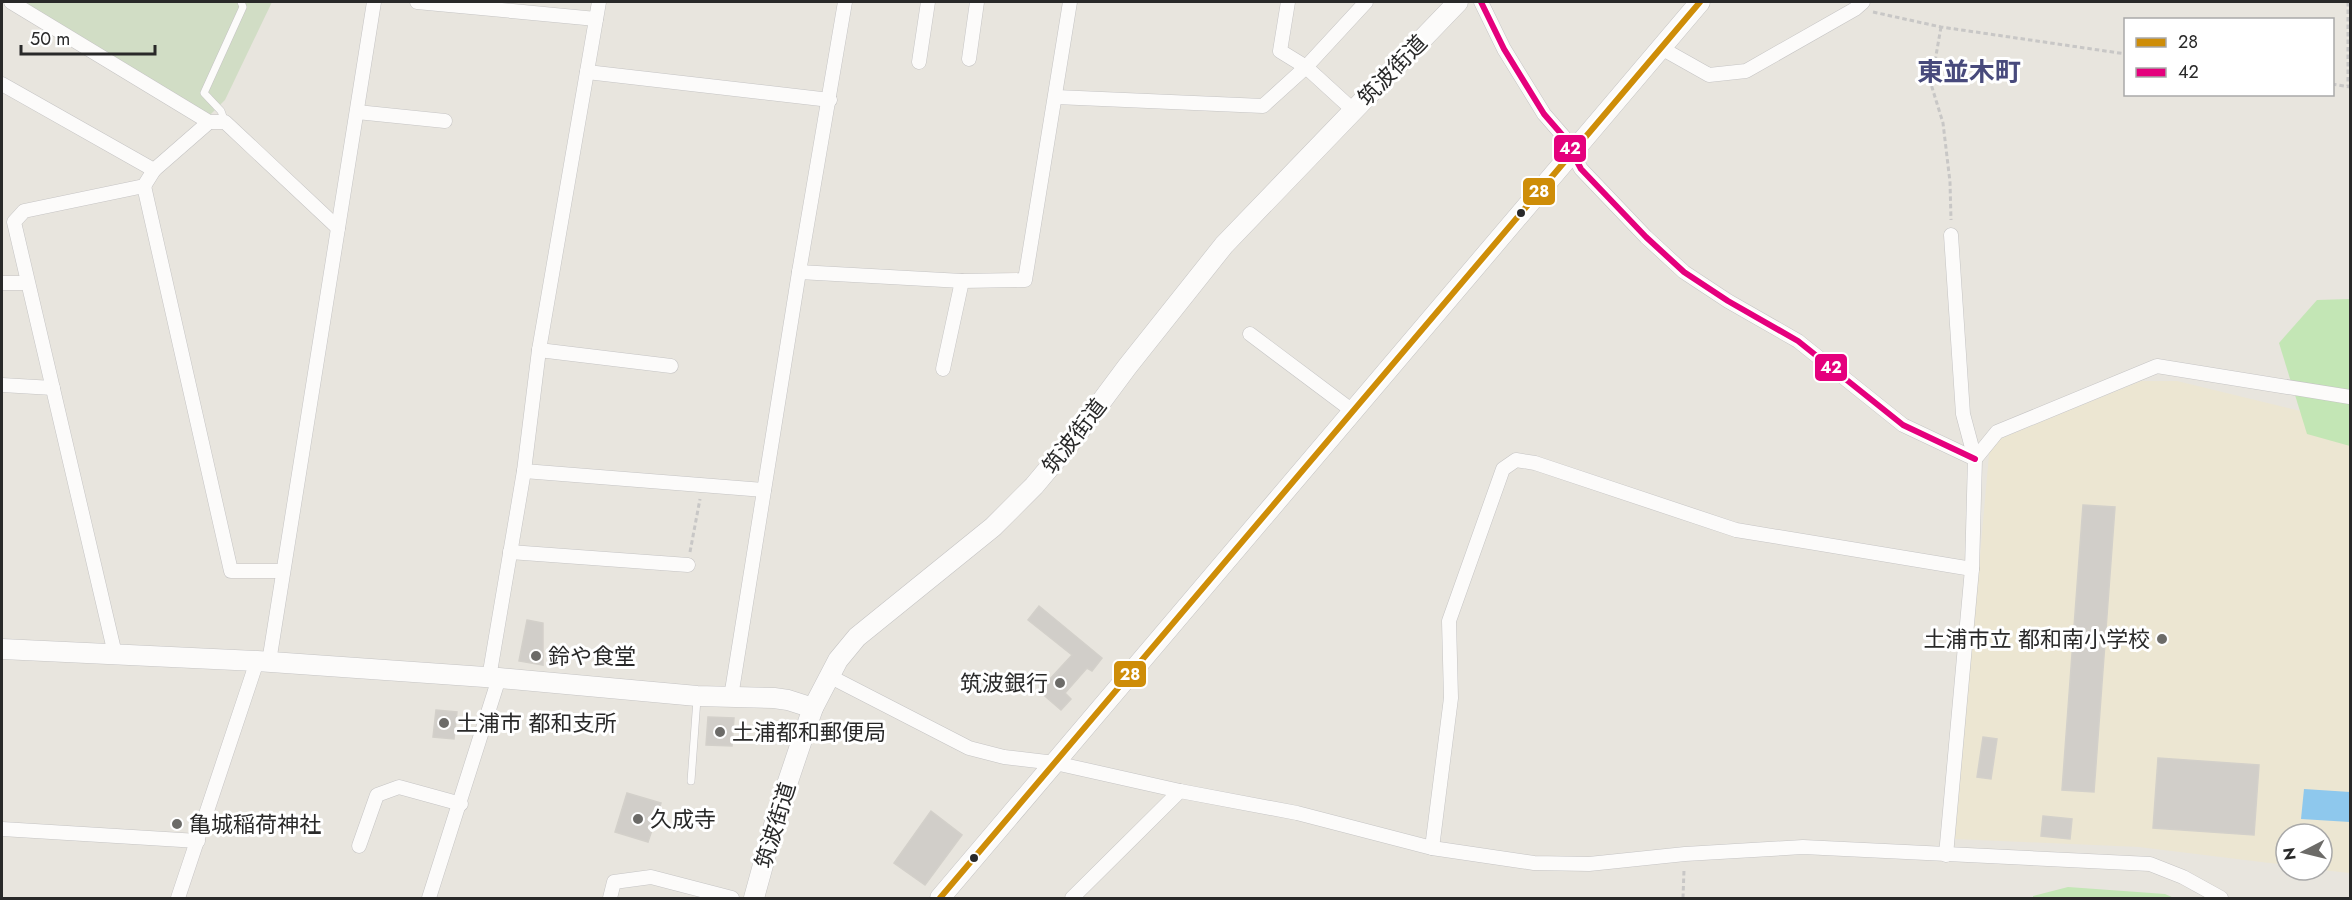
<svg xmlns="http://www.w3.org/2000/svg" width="2352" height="900" font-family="Jost,'Noto Sans JP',sans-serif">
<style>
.education{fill:#ece6d2}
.green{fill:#c3e6b5}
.cemetery{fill:#d1ddc5}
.water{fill:#8ec8ed}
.building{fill:#d1cec9;stroke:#d3d0ca;stroke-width:1.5}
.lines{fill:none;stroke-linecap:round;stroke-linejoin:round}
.lane-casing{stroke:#c5c4c4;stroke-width:8}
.street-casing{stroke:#c5c4c4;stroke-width:15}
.secondary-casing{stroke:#c5c4c4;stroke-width:21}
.path{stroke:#c8c7c6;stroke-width:3;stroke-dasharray:4.5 3;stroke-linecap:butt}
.lane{stroke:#fcfbfa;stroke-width:7}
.street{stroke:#fcfbfa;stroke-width:14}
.secondary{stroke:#fcfbfa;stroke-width:20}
.bus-1-casing{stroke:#fff;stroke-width:10}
.bus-2-casing{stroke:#fff;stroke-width:10}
.bus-1{stroke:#ce8d08;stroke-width:6}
.bus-2{stroke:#e5007d;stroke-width:6}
.bus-dot{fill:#292929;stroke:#fff;stroke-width:2}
.poi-dot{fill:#6c6b68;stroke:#fff;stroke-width:2}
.labels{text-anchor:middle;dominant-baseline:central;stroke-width:6;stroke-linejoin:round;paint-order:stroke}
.street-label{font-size:22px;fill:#292929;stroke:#fff}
.poi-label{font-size:22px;fill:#292929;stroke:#fff;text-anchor:start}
.quarter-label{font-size:26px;font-weight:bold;fill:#484a7c;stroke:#fff}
.line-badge{stroke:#fff;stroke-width:2}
.badge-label{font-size:16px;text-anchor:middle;font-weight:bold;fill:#fff}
</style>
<rect width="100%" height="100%" fill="#e8e5de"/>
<path class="education" d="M2141,381H2177L2350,423V873L2322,870V834H2286V865L2139,847L1955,839L1990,443Z"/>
<g class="green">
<path d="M2350,299V446L2307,434L2279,343L2317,300Z"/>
<path d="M2068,887L2165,894L2174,898H2033V896Z"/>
</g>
<path class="cemetery" d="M23,2H272L225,100L208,117Z"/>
<path class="water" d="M2304,789L2350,792V822L2301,819Z"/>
<g class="building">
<path d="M2083,505L2115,507L2094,792L2062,790Z"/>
<path d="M1039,606L1102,658L1092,671L1087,668L1065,693L1071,699L1061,710L1039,691L1072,655L1028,620Z"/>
<path d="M527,620L543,623V665L519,661Z"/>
<path d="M436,710L457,712L454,739L433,737Z"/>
<path d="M708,717L734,718L732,746L706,745Z"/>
<path d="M1983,737L1997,739L1991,779L1977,777Z"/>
<path d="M2158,758L2259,765L2254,835L2153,828Z"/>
<path d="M627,793L661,803L648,842L615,832Z"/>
<path d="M931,811L962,835L925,885L894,863Z"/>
<path d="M2043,816L2072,819L2070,839L2041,836Z"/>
</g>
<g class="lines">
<g class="lane-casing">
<g id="lane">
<path d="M225,122L221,111L204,93L243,7L241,2"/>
<path d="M691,781L697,699"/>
</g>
</g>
<g class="street-casing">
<g id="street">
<path d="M11,2L209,122H225L338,228"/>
<path d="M417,2L596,19"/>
<path d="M1288,2L1280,51L1306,67L1353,110"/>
<path d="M1481,2L1504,49L1544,114L1564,137L1581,169L1646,237L1684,272L1728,301L1798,341L1903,425L1975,459"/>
<path d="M1661,48L1709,75L1746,71L1855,9L1863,2"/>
<path d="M969,59L977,2"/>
<path d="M919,62L928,2"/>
<path d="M587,72L830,100"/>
<path d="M2,84L154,170L144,186L24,211L14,222L115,654"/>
<path d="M1056,97L1263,106L1306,67L1366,2"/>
<path d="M357,112L445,121"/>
<path d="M154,170L209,122"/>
<path d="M144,186L231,571H282"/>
<path d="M799,272L962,281L1025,280L1070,2"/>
<path d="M2,283H27"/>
<path d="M1250,334L1354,412"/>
<path d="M539,350L671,366"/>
<path d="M943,369L962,281"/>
<path d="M2,385L53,388"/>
<path d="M1975,459L1997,432L2157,366L2350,397"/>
<path d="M524,471L764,490"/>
<path d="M510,552L688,565"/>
<path d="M269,662L374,2"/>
<path d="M829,676L969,748L1004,757L1055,763L1180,791L1297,813L1432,848L1534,863L1589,864L1685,854L1803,847L2150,864L2183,877L2221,898"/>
<path d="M489,678L524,471L539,350L599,2"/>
<path d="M731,697L799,272L845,2"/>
<path d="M2,829L198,841"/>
<path d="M359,846L377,795L399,787L461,804"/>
<path d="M1432,848L1451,698L1449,621L1503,469L1516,460L1535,463L1736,530L1972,569"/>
<path d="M1946,855L1972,569L1975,459L1963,414L1951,235"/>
<path d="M178,898L257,661"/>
<path d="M429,898L499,678"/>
<path d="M610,898L614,882L651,877L732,898"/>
<path d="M1072,898L1180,791"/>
</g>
</g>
<g class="secondary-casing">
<g id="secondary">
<path d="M2,649L257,661L499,678L697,696L774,698L788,700L813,708"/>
<path d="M754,898L777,814L806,728L813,708L838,660L857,637L993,527L1034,486L1075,437L1127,367L1224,245L1458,2"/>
<path d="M940,898L1700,2"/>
</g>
</g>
<g class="path">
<path d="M2348,2V86"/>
<path d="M1873,12L1941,27L2126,54"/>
<path d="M1941,27L1931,84L1943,123L1950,182L1951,220"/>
<path d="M2332,84L2350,87"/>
<path d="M690,552L700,499"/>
<path d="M1683,898L1684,870"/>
</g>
<use href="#lane" class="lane"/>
<use href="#street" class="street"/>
<use href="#secondary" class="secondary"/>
<g class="bus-1-casing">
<path id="bus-1" d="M940,898L1700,2"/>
</g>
<g class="bus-2-casing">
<path id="bus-2" d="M1481,2L1504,49L1544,114L1564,137L1581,169L1646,237L1684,272L1728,301L1798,341L1903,425L1975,459"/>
</g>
<use href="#bus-1" class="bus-1"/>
<use href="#bus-2" class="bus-2"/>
</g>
<g class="bus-dot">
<circle cx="1521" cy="213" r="5"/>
<circle cx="974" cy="858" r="5"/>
</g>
<g class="poi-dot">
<circle cx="2162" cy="639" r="6"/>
<circle cx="536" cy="656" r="6"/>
<circle cx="1060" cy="683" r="6"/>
<circle cx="444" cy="723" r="6"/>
<circle cx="720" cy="732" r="6"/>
<circle cx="638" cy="819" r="6"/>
<circle cx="177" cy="824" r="6"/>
</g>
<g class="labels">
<g class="street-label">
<text transform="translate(1392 70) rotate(-46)">筑波街道</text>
<text transform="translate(1074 436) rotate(-52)">筑波街道</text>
<text transform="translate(775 825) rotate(-73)">筑波街道</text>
</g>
<g class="poi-label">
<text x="2150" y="639" text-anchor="end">土浦市立 都和南小学校</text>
<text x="548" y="656">鈴や食堂</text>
<text x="1048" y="683" text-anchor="end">筑波銀行</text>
<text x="456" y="723">土浦市 都和支所</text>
<text x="732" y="732">土浦都和郵便局</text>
<text x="650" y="819">久成寺</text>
<text x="189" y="824">亀城稲荷神社</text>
</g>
<g class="quarter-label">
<text x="1969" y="72">東並木町</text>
</g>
</g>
<g class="line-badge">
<rect x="1553" y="134" width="34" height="29" rx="6" fill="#e5007d"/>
<rect x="1522" y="177" width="34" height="29" rx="6" fill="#ce8d08"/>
<rect x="1814" y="353" width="34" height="29" rx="6" fill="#e5007d"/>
<rect x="1113" y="660" width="34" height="28" rx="6" fill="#ce8d08"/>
</g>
<g class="badge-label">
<text x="1570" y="154">42</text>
<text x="1539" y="197">28</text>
<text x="1831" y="373">42</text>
<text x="1130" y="680">28</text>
</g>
<rect width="2352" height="900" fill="none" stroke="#292929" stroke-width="6"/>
<rect x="2124" y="18" width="210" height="78" fill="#ffffff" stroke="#a9a9a9" stroke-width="1.5"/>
<rect x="2136" y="38" width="30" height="9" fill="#ce8d08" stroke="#a9a9a9" stroke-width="1.5"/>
<text x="2178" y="48" font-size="18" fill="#292929">28</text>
<rect x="2136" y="68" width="30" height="9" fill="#e5007d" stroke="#a9a9a9" stroke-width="1.5"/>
<text x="2178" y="78" font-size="18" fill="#292929">42</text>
<g transform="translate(2304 852) rotate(263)"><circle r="28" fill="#ffffff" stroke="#a9a9a9" stroke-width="1.5"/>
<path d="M0-4.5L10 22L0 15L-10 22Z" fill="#6c6b68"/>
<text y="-9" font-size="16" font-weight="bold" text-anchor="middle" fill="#292929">N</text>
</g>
<path d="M21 45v9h134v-9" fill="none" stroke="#292929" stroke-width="3"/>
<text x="30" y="45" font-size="18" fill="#292929" stroke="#ffffff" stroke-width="4.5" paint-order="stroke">50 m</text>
</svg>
